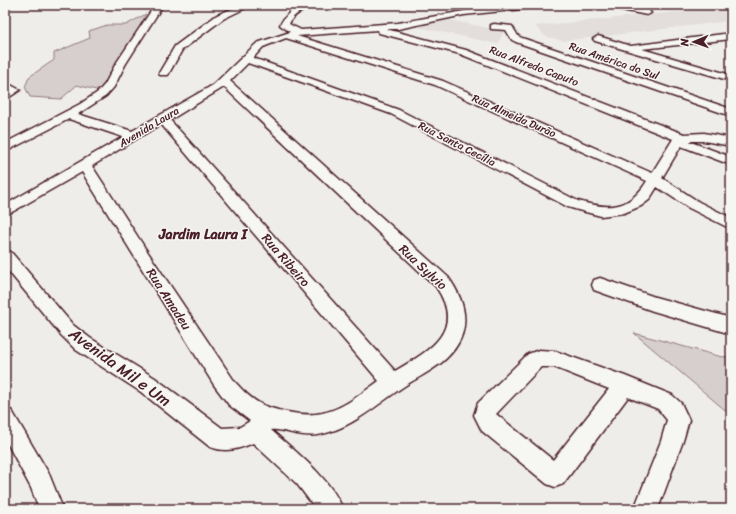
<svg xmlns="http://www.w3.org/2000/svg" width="736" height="514" font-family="Sriracha,sans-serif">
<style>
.built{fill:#e3dedc}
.green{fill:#d7cfce;stroke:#90777c}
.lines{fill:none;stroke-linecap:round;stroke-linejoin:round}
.minor-casing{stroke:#4a1f2b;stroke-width:3}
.minor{fill:#f6f6f2;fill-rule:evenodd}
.labels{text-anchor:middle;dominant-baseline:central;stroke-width:3;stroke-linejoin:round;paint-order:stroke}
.far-street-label{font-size:11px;fill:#4a1f2b;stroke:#f6f6f2}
.street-label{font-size:13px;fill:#4a1f2b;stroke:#f6f6f2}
.neighbourhood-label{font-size:14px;font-weight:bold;fill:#4a1f2b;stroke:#f6f6f2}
.near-street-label{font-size:16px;fill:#4a1f2b;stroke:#f6f6f2}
</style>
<rect width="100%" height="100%" fill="#efedea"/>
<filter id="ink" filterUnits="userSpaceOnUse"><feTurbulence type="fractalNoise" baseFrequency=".025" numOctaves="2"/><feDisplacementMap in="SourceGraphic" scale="8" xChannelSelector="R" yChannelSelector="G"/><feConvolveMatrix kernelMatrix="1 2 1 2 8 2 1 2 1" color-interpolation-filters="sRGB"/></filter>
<g filter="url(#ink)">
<g class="built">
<path d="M727,7L731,9V21L563,41L545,36L535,26Z"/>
<path d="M449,20L504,31L498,44L413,26Z"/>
</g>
<g class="green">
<path d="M146,14L134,38L100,91L77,85L61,99L30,97L25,87L29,77L54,60V53L90,38L89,31L107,25H126Z"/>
<path d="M634,333L722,357L731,356V415Z"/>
</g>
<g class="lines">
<g class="minor-casing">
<g id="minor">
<path d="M155,5H163L125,65L114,87L106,96L78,114L132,131L213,85L257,43L290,32L280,25C293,0 316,5 341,5L337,7C319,8 298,5 289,24L301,30L398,23L464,11L519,5H547L543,7L464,15L398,29H386L466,50L684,134L704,133L731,138V146L704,141H688L731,157V165L681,146L662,178L699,202L731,218V229L689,208L657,187L649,200L641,206L624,213L601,216L578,210L568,207L391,114L248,63L230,81L448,277C470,307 472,338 441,363C428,373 413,380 400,389C374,407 350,429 318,435C301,438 281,428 271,430C296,452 330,478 343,509H316L297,484L253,443C239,449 226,453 210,447L141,392L76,350L61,335L5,267V250L11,252L73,325L90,338L155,378L222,428L240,427L250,421L229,405L214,385L82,172L5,216V205L123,137L69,119L5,152V143L80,104L98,92L105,84L115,65ZM378,30L379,33L460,54L673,139L652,173L443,81L297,36ZM286,38L435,85L647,181C629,210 609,210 578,201L399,110L253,58L263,47ZM224,87L436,287C466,331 429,351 395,371L170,120ZM161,124L379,381C347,404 328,421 287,412C262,407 252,401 235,382L145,248L92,166Z"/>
<path d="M241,5H252L223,19L182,50L168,75H160L159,73L175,46L217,15Z"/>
<path d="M602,5H618L639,9L636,5H644L651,13L647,15L606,7Z"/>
<path d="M494,24L512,26L518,36L522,38L731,109V116L516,42L512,40L506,30L491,29V25Z"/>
<path d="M731,33V39L642,49L731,75V81L595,41L593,39L598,36L631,46Z"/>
<path d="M5,82L20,90L5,100V92L7,90L5,89Z"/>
<path d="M600,278L655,297L731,318V334L653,311L594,290L592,285L594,280Z"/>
<path d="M539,350L555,351L625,376L672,395L681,403L689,420L683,441L658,509H634L661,441L667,420L658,409L628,397L563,484L555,487L547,484L482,431L474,415L478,403L528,354ZM541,367H554L609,389L553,460L496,414Z"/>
<path d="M5,408L12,411L49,474L63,509H39L31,488L5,439Z"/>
</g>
</g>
<use href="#minor" class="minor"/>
</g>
</g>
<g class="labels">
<g class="far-street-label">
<text transform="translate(614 61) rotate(19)">Rua América do Sul</text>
<text transform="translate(534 66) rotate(21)">Rua Alfredo Caputo</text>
<text transform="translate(514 116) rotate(24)">Rua Almeida Durão</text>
<text transform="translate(149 127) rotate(-31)">Avenida Laura</text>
<text transform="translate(457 144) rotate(27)">Rua Santa Cecília</text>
</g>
<g class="street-label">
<text transform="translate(286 260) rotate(49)">Rua Ribeiro</text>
<text transform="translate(423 267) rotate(43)">Rua Sylvio</text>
<text transform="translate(169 299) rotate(57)">Rua Amadeu</text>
</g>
<g class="neighbourhood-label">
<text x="203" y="234">Jardim Laura I</text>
</g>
<g class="near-street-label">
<text transform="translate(120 367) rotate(36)">Avenida Mil e Um</text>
</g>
</g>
<rect width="736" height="514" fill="none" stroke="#f6f6f2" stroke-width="20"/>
<rect x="10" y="10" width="716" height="494" fill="none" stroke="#4a1f2b" stroke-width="1.5" filter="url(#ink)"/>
<g transform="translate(694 42) rotate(268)" stroke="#f6f6f2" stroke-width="3" paint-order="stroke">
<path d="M0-3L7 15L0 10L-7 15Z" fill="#4a1f2b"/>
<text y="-6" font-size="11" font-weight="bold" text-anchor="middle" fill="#4a1f2b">N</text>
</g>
</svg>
